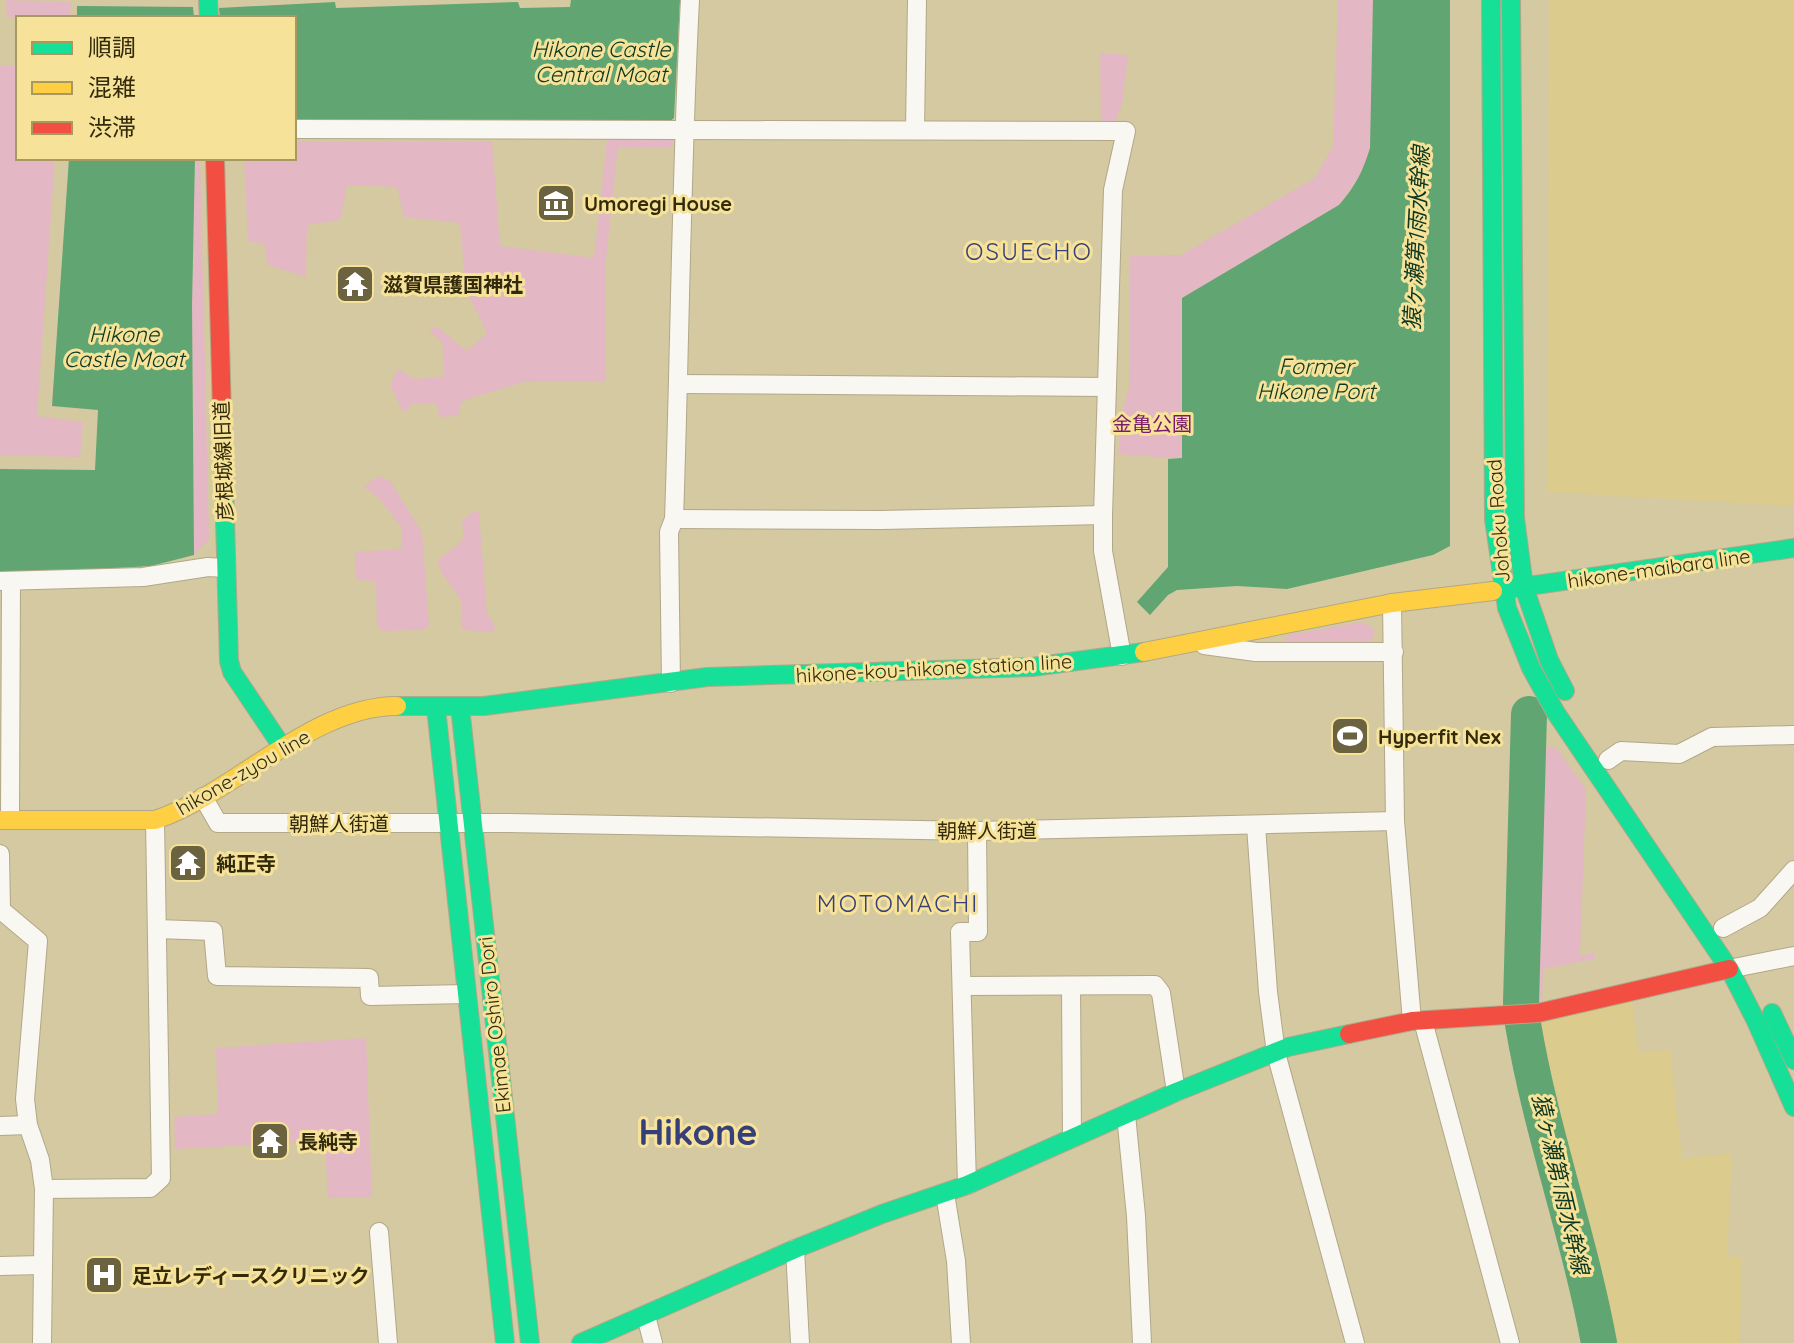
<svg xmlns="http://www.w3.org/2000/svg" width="1794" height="1343" font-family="Quicksand,'Noto Sans JP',sans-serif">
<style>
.built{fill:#dbcb8c}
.green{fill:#e3b7c3}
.water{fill:#60a572}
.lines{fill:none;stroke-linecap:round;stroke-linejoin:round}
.river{stroke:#60a572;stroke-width:36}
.street-casing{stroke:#b1a889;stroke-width:20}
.fast-casing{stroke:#b1a889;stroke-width:20}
.slow-casing{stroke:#b1a889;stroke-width:20}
.jam-casing{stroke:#b1a889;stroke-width:20}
.street{stroke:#f9f7f1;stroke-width:18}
.fast{stroke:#16e098;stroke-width:18}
.slow{stroke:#ffcf43;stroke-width:18}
.jam{stroke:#f24e42;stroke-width:18}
.labels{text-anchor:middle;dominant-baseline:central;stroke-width:6;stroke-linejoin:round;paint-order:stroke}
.poi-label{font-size:20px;font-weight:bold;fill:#322a0b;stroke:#f6e399;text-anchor:start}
.park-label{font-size:20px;fill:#791a6a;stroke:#f6e399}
.street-label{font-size:20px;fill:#322a0b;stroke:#f6e399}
.water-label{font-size:22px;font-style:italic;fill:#0d3720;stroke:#f6e399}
.quarter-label{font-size:24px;letter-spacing:2px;fill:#373f7a;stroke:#f6e399}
.town-label{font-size:36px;font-weight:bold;fill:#373f7a;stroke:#f6e399}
</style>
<rect width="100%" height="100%" fill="#d4c9a1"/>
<g class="built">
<path d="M1549,0H1794V506L1548,492Z"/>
<path d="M1632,1001L1638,1051L1641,1053L1670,1049L1682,1159L1732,1153L1727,1256L1742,1257L1740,1343H1610L1600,1287L1530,1029L1539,1027V1023Z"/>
</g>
<g class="green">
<path d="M6,0L71,2L70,18L7,17Z"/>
<path d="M1338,0H1373L1370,148L1363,172L1339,205L1182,298V459L1118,454L1124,406L1129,388L1130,256L1181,255L1315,178L1333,146Z"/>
<path d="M1100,53L1128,55L1122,105L1114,124L1101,123Z"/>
<path d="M0,65L18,66V158H55L37,416L83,422L80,457L0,455Z"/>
<path d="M607,139H674L672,147H618L606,259V381L524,382L468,399L461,403L458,416L439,417L437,403L411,404L407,412L402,410L390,385L398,369L415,379L444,377L443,344L429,329L437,327L467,351L487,333L466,290L460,223L404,217L397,187L347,185L340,220L307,225L306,277L268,265L264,243L248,242L244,158H294V141H492L500,246L594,258Z"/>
<path d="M195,158H200L209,539L194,555L192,306Z"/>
<path d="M378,476L391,482L422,533L429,626L422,630L382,631L377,625L376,584L373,581L358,580L356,577L355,552L401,549V527L380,499L364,487Z"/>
<path d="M475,511L479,513L487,614L494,624L495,632L463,630C457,620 465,609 460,599C453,585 439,575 438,559L458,545L464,537L462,520Z"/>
<path d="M1361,622L1372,627L1375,632L1371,643L1285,644L1284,640L1289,635Z"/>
<path d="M1545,747H1556L1586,790L1580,955L1595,954V959L1543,969L1542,1004L1532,1005L1537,749Z"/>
<path d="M366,1038L372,1197L328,1198L325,1141L175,1149L174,1117L218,1114L216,1048Z"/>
</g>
<g class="water">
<path d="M571,0H680L674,118L667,124H294V18H220L219,8L335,2L336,8L518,2L520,8L570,7Z"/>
<path d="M1373,0H1450V546L1433,555L1287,589L1237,586L1177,590L1168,595L1150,615L1137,602L1168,567V459L1182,458V298L1339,205C1355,187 1363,171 1370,148Z"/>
<path d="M77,6L193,7L194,18H77Z"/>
<path d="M69,158H195L192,306L194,555L151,566L46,572L0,571V469L95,470L98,410L52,406Z"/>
</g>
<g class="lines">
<g class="river">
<path d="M1521,1003L1529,714"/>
<path d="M1523,1024C1541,1132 1579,1235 1599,1343"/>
</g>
<g class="street-casing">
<g id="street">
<path d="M294,129L1126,131L1113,190L1103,515V551L1122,656"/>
<path d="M915,130L917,0"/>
<path d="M678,384L1107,387"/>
<path d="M674,519L881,520L1103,515"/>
<path d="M0,581L143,577L208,567L226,568"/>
<path d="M1392,603L1395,821L1412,1021"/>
<path d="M1204,645L1256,652H1394"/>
<path d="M671,683L669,532L674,519C680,346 681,173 690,0"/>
<path d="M1608,760L1621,751L1679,754L1712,737L1794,735"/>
<path d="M203,797L218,823H504L977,831L1395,821"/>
<path d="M10,820L11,581"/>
<path d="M1256,826L1268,992L1276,1053L1355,1343"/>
<path d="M0,854L1,910L38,941L25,1099L28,1125L40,1160L44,1189L42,1343"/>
<path d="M1723,928L1760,908L1794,870"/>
<path d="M157,929L213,931L217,976L369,978L370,996L466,994"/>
<path d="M1729,969L1794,956"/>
<path d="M962,986L1155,985L1161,993L1176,1092"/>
<path d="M1071,987L1072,1138"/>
<path d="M1423,1021L1510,1343"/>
<path d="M1126,1115L1136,1216L1142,1343"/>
<path d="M0,1126L28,1125"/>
<path d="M967,1185L960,932H978L977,831"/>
<path d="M44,1189L150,1188L161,1178L155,820"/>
<path d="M945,1194L956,1261L961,1343"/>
<path d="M379,1232L388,1343"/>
<path d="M795,1249L800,1343"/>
<path d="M0,1266L42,1265"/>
<path d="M646,1316L653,1343"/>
</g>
</g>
<g class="fast-casing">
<g id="fast">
<path d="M208,0L209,18"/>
<path d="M1491,0L1494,519L1507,608L1531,668L1556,713L1730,970L1756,1021L1794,1107"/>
<path d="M1511,0L1515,518L1524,587L1549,660L1565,691"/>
<path d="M222,414L229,661L232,672L283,748"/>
<path d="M1493,591L1794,548"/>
<path d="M397,706H484L707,677L1032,667L1144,652"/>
<path d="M460,707L530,1343"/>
<path d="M436,708L505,1343"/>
<path d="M1772,1013L1794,1060"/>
<path d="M581,1343L795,1249L882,1214L967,1185L1176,1092L1288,1047L1349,1034"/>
</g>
</g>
<g class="slow-casing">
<g id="slow">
<path d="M1144,652L1392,603L1493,591"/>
<path d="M0,820H155C234,794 311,706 397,706"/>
</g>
</g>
<g class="jam-casing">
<g id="jam">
<path d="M215,158L222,414"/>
<path d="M1349,1034L1412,1021L1538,1013L1729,969"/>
</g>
</g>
<use href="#street" class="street"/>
<use href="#fast" class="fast"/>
<use href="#slow" class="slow"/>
<use href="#jam" class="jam"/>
</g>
<defs>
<g id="museum-square" transform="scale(2)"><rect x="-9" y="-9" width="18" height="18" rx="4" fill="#6b6240" stroke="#f6e399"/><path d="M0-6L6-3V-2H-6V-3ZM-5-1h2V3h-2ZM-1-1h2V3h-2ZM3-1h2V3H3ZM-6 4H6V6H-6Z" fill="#fff"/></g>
<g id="temple-square" transform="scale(2)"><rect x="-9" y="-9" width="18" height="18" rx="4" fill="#6b6240" stroke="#f6e399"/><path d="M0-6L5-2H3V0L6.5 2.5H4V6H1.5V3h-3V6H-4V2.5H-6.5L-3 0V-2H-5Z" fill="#fff"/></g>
<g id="stadium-square" transform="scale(2)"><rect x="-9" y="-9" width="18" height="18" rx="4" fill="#6b6240" stroke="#f6e399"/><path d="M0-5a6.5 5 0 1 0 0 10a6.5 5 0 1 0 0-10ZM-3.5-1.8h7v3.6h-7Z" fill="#fff"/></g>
<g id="hospital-square" transform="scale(2)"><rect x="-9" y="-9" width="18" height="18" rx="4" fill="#6b6240" stroke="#f6e399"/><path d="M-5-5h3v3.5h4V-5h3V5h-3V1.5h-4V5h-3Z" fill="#fff"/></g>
</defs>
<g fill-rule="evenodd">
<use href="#museum-square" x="556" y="203"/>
<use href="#temple-square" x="355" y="284"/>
<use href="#stadium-square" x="1350" y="736"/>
<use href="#temple-square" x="188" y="863"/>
<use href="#temple-square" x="270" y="1141"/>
<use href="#hospital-square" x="104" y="1275"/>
</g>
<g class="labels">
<g class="poi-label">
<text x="584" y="203">Umoregi House</text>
<text x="383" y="284">滋賀県護国神社</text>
<text x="1378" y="736">Hyperfit Nex</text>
<text x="216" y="863">純正寺</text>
<text x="298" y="1141">長純寺</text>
<text x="132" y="1275">足立レディースクリニック</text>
</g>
<g class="park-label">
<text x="1152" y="423">金亀公園</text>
</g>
<g class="street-label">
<text transform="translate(223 461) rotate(-92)">彦根城線旧道</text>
<text transform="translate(1498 521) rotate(-94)">Johoku Road</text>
<text transform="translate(1659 568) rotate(-8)">hikone-maibara line</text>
<text transform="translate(934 668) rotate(-3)">hikone-kou-hikone station line</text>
<text transform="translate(243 772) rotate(-30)">hikone-zyou line</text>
<text x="339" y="823">朝鮮人街道</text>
<text x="987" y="830">朝鮮人街道</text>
<text transform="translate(494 1025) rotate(-96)">Ekimae Oshiro Dori</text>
</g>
<g class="water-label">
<text x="601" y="49">Hikone Castle<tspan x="601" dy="25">Central Moat</tspan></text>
<text transform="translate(1416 238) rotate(-87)">猿ヶ瀬第1雨水幹線</text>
<text x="124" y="334">Hikone<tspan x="124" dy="25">Castle Moat</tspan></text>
<text x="1316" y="366">Former<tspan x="1316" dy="25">Hikone Port</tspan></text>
<text transform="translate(1561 1184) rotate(77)">猿ヶ瀬第1雨水幹線</text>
</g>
<g class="quarter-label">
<text x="1029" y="251">OSUECHO</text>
<text x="898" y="903">MOTOMACHI</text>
</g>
<g class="town-label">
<text x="698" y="1131">Hikone</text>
</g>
</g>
<rect x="16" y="16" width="280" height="144" fill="#f6e399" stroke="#a89960" stroke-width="2"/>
<rect x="32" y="42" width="40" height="12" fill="#16e098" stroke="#a89960" stroke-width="2"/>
<text x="88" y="56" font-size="24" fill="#322a0b">順調</text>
<rect x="32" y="82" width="40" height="12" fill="#ffcf43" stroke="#a89960" stroke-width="2"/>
<text x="88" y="96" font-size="24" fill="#322a0b">混雑</text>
<rect x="32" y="122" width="40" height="12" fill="#f24e42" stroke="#a89960" stroke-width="2"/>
<text x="88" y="136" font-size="24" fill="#322a0b">渋滞</text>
</svg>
